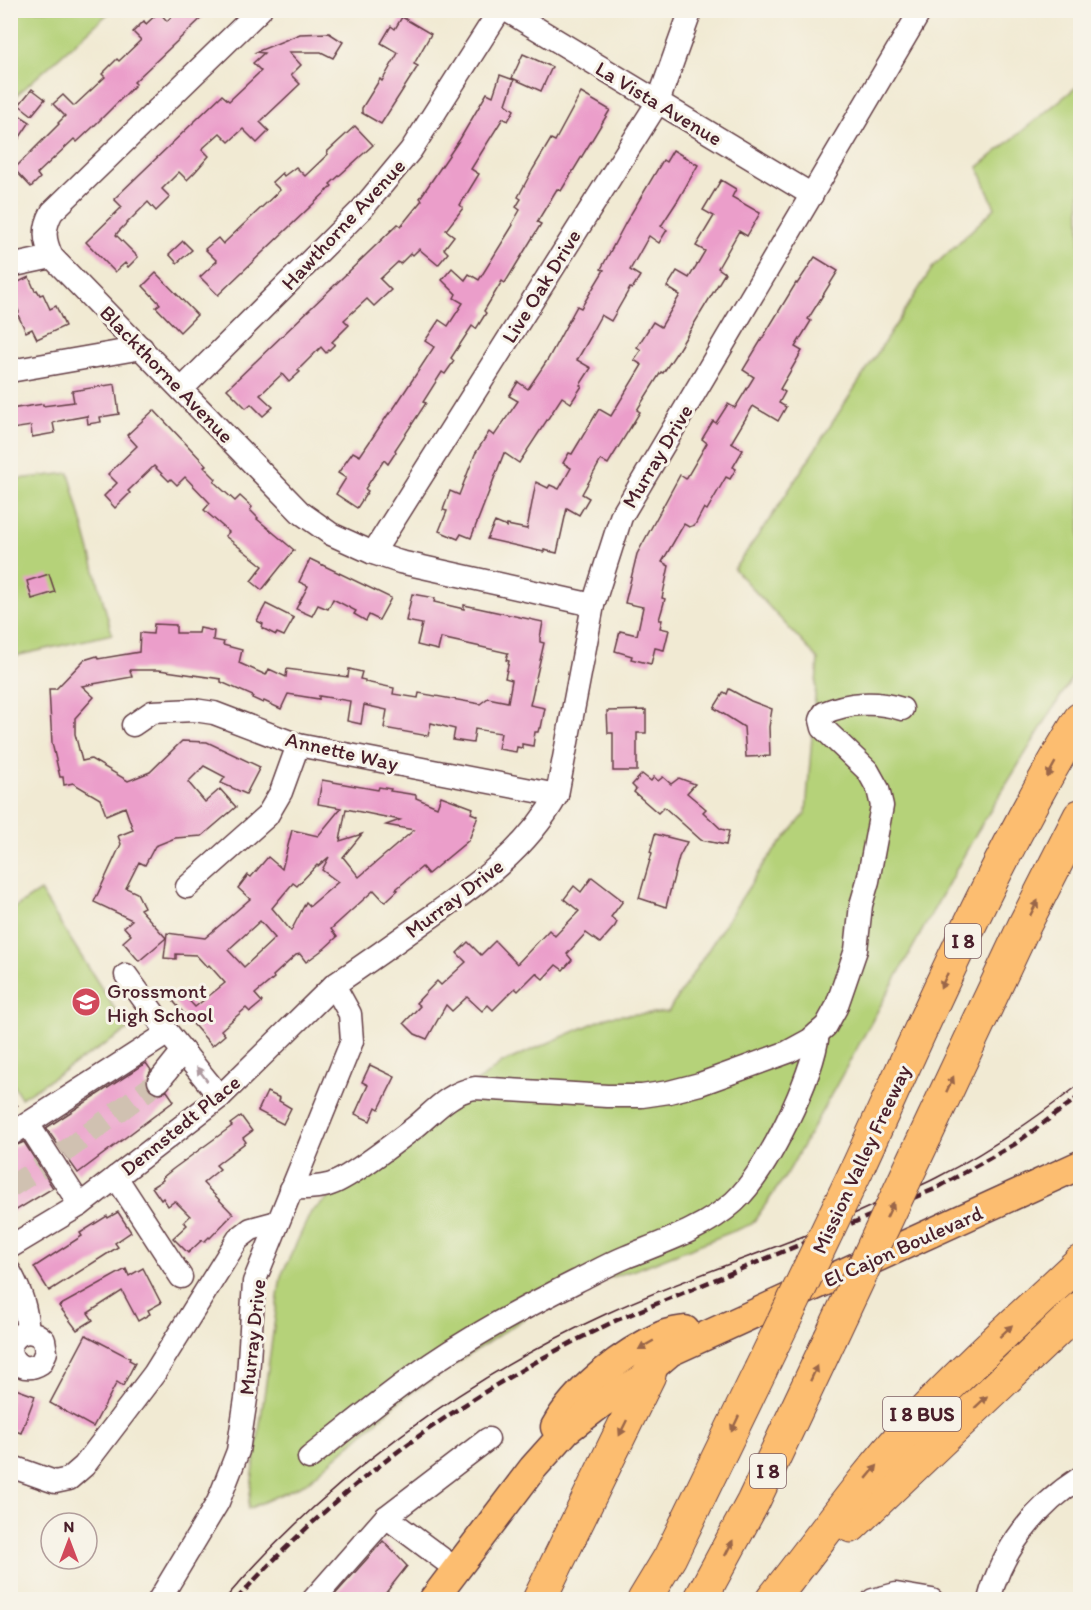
<svg xmlns="http://www.w3.org/2000/svg" width="1091" height="1610" font-family="Itim,sans-serif">
<style>
.green{fill:#b5d279;stroke:#807852;stroke-width:1.5}
.building{fill:#eb9eca;fill-rule:evenodd}
.lines{fill:none;stroke-linecap:round;stroke-linejoin:round}
.minor-tunnel{stroke:#d0c1b1;stroke-width:22;stroke-dasharray:22 11;stroke-linecap:butt}
.minor-casing{stroke:#633d44;stroke-width:25}
.major-casing{stroke:#633d44;stroke-width:31}
.highway-casing{stroke:#633d44;stroke-width:35}
.path{stroke:#633d44;stroke-width:3;stroke-dasharray:1.5 4.5;stroke-linecap:butt}
.minor{stroke:#fff;stroke-width:22}
.major{stroke:#fcbd6f;stroke-width:28}
.highway{stroke:#fcbd6f;stroke-width:33}
.tram{stroke:#4a1f2b;stroke-width:1.5}
.rail{stroke:#4a1f2b;stroke-width:4.5;stroke-dasharray:9 4.5;stroke-linecap:butt}
.highway-bridge-casing{stroke:#633d44;stroke-width:35;stroke-linecap:butt}
.highway-bridge{stroke:#fcbd6f;stroke-width:33}
.oneway{fill:#9a664a}
.oneway2{fill:#ae9aa0}
.labels{text-anchor:middle;dominant-baseline:central;stroke-width:6;stroke-linejoin:round;paint-order:stroke}
.shield{fill:#f7f3e8;stroke:#7e5f64;stroke-width:1.5}
.shield-label{font-size:20px;font-weight:bold;fill:#4a1f2b}
.street-label{font-size:21px;fill:#4a1f2b;stroke:#f7f3e8}
.poi-label{font-size:21px;fill:#4a1f2b;stroke:#f7f3e8;text-anchor:start}
</style>
<rect width="100%" height="100%" fill="#f7f3e8"/>
<filter id="ink" filterUnits="userSpaceOnUse"><feTurbulence type="fractalNoise" baseFrequency=".0167" numOctaves="2"/><feDisplacementMap in="SourceGraphic" scale="12" xChannelSelector="R" yChannelSelector="G"/><feConvolveMatrix kernelMatrix="1 2 1 2 8 2 1 2 1" color-interpolation-filters="sRGB"/></filter>
<filter id="wash" filterUnits="userSpaceOnUse"><feTurbulence type="fractalNoise" baseFrequency=".008" numOctaves="4" result="noise"/><feDisplacementMap in="SourceGraphic" scale="24" xChannelSelector="R" yChannelSelector="G"/><feGaussianBlur stdDeviation="1.35" result="paint"/><feColorMatrix in="noise" values="0 0 0 0 0 0 0 0 0 0 0 0 0 0 0 0 0 1.4 0 .05"/><feComposite in="paint" operator="in"/></filter>
<g filter="url(#wash)">
<rect width="100%" height="100%" fill="#f1ead3"/>
<g class="green">
<path d="M11,10H111V11L11,100Z"/>
<path d="M1080,84V665L977,832L787,1174L752,1224L635,1270L567,1290L402,1399L306,1483L248,1509L281,1276L311,1212L502,1063L610,1016L668,1012L765,862L806,813L818,659L734,569L772,516L933,267L995,208L978,167Z"/>
<path d="M69,473L112,634L11,657L10,480Z"/>
<path d="M40,891L128,1030L21,1098L11,1081V910Z"/>
</g>
<g id="blocks">
<g class="building">
<path d="M178,10H210L134,82L136,84L93,127L77,142L74,139L37,174L40,178L31,187L14,169L59,124L58,123L65,116L53,104L63,95L74,106L105,77L102,74L117,59L119,61L141,40L133,32L144,21L146,24L159,12L167,21Z"/>
<path d="M402,17L431,34L414,64L418,66L381,124L362,113V108L380,79L382,81L398,53L381,43L391,26L395,29Z"/>
<path d="M329,33L343,42L333,58L321,52H289L301,65L291,75L300,84L260,122L269,131L257,143L243,129L229,142L220,133L202,149L209,156L195,172L187,180L179,172L162,189L170,197L156,211L148,202L118,232L116,235L138,257L128,267L125,263L115,272L86,242L122,207L114,199L222,95L229,101L261,71L253,63L264,53L256,52L300,34Z"/>
<path d="M523,54L552,67L541,91L512,78Z"/>
<path d="M500,75L514,80L506,104L514,110L508,121L503,118L471,169L479,174L460,205L463,208L446,230L454,236L444,249L448,253L438,265L419,249L413,255L411,253L400,264L398,262L380,279L391,290L374,306L367,299L344,320L349,325L332,342L335,344L326,353L321,347L298,370L300,372L289,382L282,374L260,395L273,407L263,416L251,404L246,408L227,389L398,224L401,226L422,200L420,198L460,139L487,93L493,96Z"/>
<path d="M32,89L45,99L32,115L19,105Z"/>
<path d="M581,93L610,110L561,191L557,189L537,222L541,224L522,255L505,283L502,281L484,311L486,313L476,329L472,326L451,358L454,361L445,374L442,372L423,402L426,403L395,450L396,452L388,464L384,460L365,489L368,491L357,508L336,494L346,478L338,473L353,452L360,456L389,413L390,414L434,347L425,341L439,320L448,326L463,303L454,298L456,294L442,280L452,268L465,280L469,274L479,280L513,225L512,224L520,210L516,207L521,199L518,197L533,169L551,139L555,141Z"/>
<path d="M19,115L30,122L10,152V126Z"/>
<path d="M355,126L373,145L330,184L332,186L218,295L200,277L217,261L205,249L218,238L223,244L280,190L272,182L282,173L284,176L296,167L305,176L328,154L327,152Z"/>
<path d="M673,150L698,165L678,200L661,226L667,230L659,243L649,236L630,270L640,276L632,289L630,288L611,321L601,315L590,335L591,336L577,360L591,368L580,385L582,386L571,403L562,397L519,463L504,453L471,538L461,534L458,539L439,531L447,511L443,510L450,491L459,495L475,454L489,432L494,436L518,401L509,396L518,382L528,389L548,359L577,306L581,308L604,270L601,269L626,222L663,160L666,162Z"/>
<path d="M721,180L736,189L732,197L760,213L747,236L739,231L718,268L725,273L677,352L663,373L661,372L637,410L640,412L608,464L601,460L582,494L589,498L579,515L567,508L557,553L544,550V552L487,539L495,522L507,527V525L527,529L536,482L548,488L550,485L559,489L571,468L563,463L569,453L572,454L599,409L611,416L642,365L634,360L641,350L637,347L653,322L661,327L680,295L667,287L677,271L689,278L705,251L696,246L714,216L703,210Z"/>
<path d="M183,241L192,250L177,263L169,254Z"/>
<path d="M815,257L838,271L808,319L811,321L795,347L802,351L780,389L785,392L779,403L786,407L778,421L753,406L731,443L743,450L733,467L736,469L730,479L726,477L707,510L704,508L695,525L689,527L684,524L662,562L669,566L662,598L665,599L659,620H662L660,628L669,630L664,650L655,648L651,664L631,659L632,656L615,651L620,631L637,635L643,607L625,603L637,554L680,475L686,479L707,443L702,439L713,421L716,423L728,404L735,408L754,377L743,370L796,283L797,284Z"/>
<path d="M156,273L197,315L180,332L156,307L160,304L143,286Z"/>
<path d="M29,277L35,291L37,290L40,295L43,294L50,309L56,306L65,326L37,339L32,329L26,332L17,313L19,312L14,301L18,299L12,285Z"/>
<path d="M115,384L119,414L100,417L101,422L88,424L87,416L59,421L53,423L55,433L32,437L31,426L12,429L10,409L43,404V406L74,402L72,391Z"/>
<path d="M154,410L206,465L204,467L216,479L214,482L235,501L240,496L252,507L250,510L258,518L257,519L294,550L262,590L251,581L263,566L225,536L229,532L204,510L210,503L185,477L177,485L171,479L169,481L154,466L128,491L130,493L115,508L104,496L117,483L108,474L137,446L127,435Z"/>
<path d="M310,559L391,598L379,620L369,615L366,621L354,614L356,611L333,599L328,609L318,605L312,616L296,609L308,586L299,582Z"/>
<path d="M49,574L55,592L32,599L27,581Z"/>
<path d="M412,594L435,598L434,602L464,609V605L543,622L540,638V642L544,643L530,705L545,708L541,728H539L538,732H535L533,746L522,744V748L517,747L516,752L498,749L501,733L475,729L473,743L453,740L455,729L431,723L428,736L384,728L387,710L364,705L361,724L347,721L350,701L319,696V699L288,694L281,709L264,701L263,703L252,698L253,696L221,682V679L159,670H130L132,677L82,686L94,697L75,718V734L82,761L91,759L128,781L150,772L182,741L207,742L260,767L246,794L221,783L225,777L204,766L188,782L205,802L220,789L236,807L202,836L175,838L155,846L145,865L139,862L126,888L137,893L144,907L140,909L166,938L139,961L123,942L131,935L124,927L132,920L94,902L121,844L118,836L133,830L125,807L106,815L100,799L73,783L64,785L63,777H60L52,743L49,689H56L84,660L97,656L98,659L139,652L140,633L153,634L154,624L176,625V633H199L200,628L214,631L213,640L224,642L223,645L242,650L239,663L266,675L269,669L286,677L287,669L348,677L349,669L362,672L360,679L365,680V682L394,688L393,694L418,698L419,693L480,704L488,698L508,702L512,680L505,678L509,661L506,660L508,653L441,638L438,650L417,645L422,624L406,621Z"/>
<path d="M266,604L294,618L284,636L277,633L276,635L262,628L263,624L257,621Z"/>
<path d="M729,689L751,701L772,709L769,727L770,756L746,757L744,727L714,708L724,692L727,694Z"/>
<path d="M646,710V733H637V771H613V733H608L607,711Z"/>
<path d="M642,774L651,781L654,777L658,781L663,777L671,784L679,778L695,784L687,793L706,809L703,812L721,829L729,831L726,845L701,840L664,807L658,813L634,792L636,789L632,785Z"/>
<path d="M322,780L378,790L379,787L391,789L390,791L416,795V798L437,807L441,796L473,808L471,813L478,816L469,840L428,874L422,867L396,889L398,890L385,902L374,890L331,929L337,937L325,948L306,962L300,954L296,955L273,976L274,978L255,994L262,1002L250,1012L246,1008L221,1030L225,1035L212,1046L174,1002L183,994L195,1007L225,983L209,965L207,967L196,955L176,954V959L164,958L167,933L205,938L250,899L238,888L248,875L251,877L268,857L282,869L292,830L318,836L341,808L318,804ZM346,809L400,820L386,825L414,830L359,877L343,857L362,834L340,841ZM329,857L322,870L338,882L310,906L306,902L291,931L272,908L293,883L297,886L317,865L318,866ZM260,921L275,938L244,967L228,950Z"/>
<path d="M655,834L687,842L679,857L666,907L639,898L652,853L650,852Z"/>
<path d="M592,877L623,901L611,917L617,922L615,926L600,943L586,933L567,954L572,960L563,970L556,965L543,979L536,973L518,991L515,988L493,1010L488,1005L482,1011L467,997L452,1011L446,1005L427,1039L415,1034L404,1023L420,1006L416,1003L437,981L441,985L466,962L457,953L468,942L481,955L495,941L517,964L549,930L555,936L579,911L564,899L574,886L581,892Z"/>
<path d="M146,1063L151,1070L146,1080V1085L150,1091L158,1094L167,1091L174,1101L78,1173L46,1128Z"/>
<path d="M370,1065L395,1077L379,1109L376,1107L370,1121L355,1114L368,1085L362,1082Z"/>
<path d="M267,1092L280,1098L279,1101L291,1108L283,1124L258,1111Z"/>
<path d="M241,1116L252,1131L243,1138L246,1142L216,1165L220,1169L203,1183L233,1214L210,1238L209,1237L204,1242L202,1240L188,1253L173,1238L187,1225L184,1222L190,1216L175,1201L168,1206L163,1198L161,1200L152,1187L163,1180L162,1178L173,1169L232,1126L230,1124Z"/>
<path d="M24,1142L53,1188L10,1214V1148Z"/>
<path d="M118,1212L131,1232L115,1243L118,1247L49,1291L34,1267L82,1236L80,1233L107,1216L108,1218Z"/>
<path d="M143,1268L161,1303L148,1310L150,1314L138,1321L122,1291L88,1313L93,1320L77,1330L59,1306L126,1269L129,1276Z"/>
<path d="M86,1335L130,1358L129,1360L135,1363L123,1386L117,1382L93,1427L50,1403Z"/>
<path d="M10,1387L35,1396L21,1433L10,1429Z"/>
<path d="M383,1541L407,1566L381,1599H331Z"/>
</g>
</g>
</g>
<g filter="url(#ink)">
<use href="#blocks" fill-opacity="0" stroke="#633d44" stroke-width="1.5"/>
<g class="lines">
<g class="minor-tunnel">
<path d="M63,1153L159,1081"/>
<path d="M10,1187L40,1168"/>
</g>
<g class="minor-casing">
<g id="minor">
<path d="M260,10L52,212C43,229 44,240 52,257L300,512L331,534L373,553L400,562L593,605"/>
<path d="M506,10L812,195"/>
<path d="M10,266L52,257"/>
<path d="M10,371L142,348"/>
<path d="M182,389L362,209L411,150L500,10"/>
<path d="M373,553L658,102L691,10"/>
<path d="M133,725L152,712L194,710L214,713L298,745L557,795"/>
<path d="M187,887L267,816L281,792L298,745"/>
<path d="M126,975L168,1033"/>
<path d="M159,1081L183,1051"/>
<path d="M28,1124L80,1205"/>
<path d="M10,1135L168,1033L220,1097"/>
<path d="M116,1177L181,1277"/>
<path d="M291,1189C303,1188 316,1188 328,1185C346,1181 397,1141 414,1128C434,1112 448,1093 475,1088L607,1096H642L669,1092L700,1084L788,1052L810,1040L826,1026L836,1008L856,950L861,905L868,881L882,806L878,789L868,771L823,728L821,720L824,713C849,702 877,701 902,709"/>
<path d="M10,1247L80,1205L220,1097L334,985"/>
<path d="M10,1272C22,1294 26,1307 28,1332"/>
<path d="M10,1347C17,1330 32,1328 44,1340L46,1352L41,1363C27,1372 12,1366 10,1349"/>
<path d="M309,1458C349,1426 389,1393 431,1364C477,1333 527,1306 577,1281C593,1273 609,1264 626,1257C663,1242 704,1229 734,1202C767,1172 813,1077 818,1033"/>
<path d="M10,1466L55,1482L69,1479L84,1466L154,1374L238,1239L251,1229L277,1222"/>
<path d="M386,1517L488,1439"/>
<path d="M159,1600L218,1502L238,1451L247,1392L254,1282L352,1041L350,1014L334,985C365,964 395,943 425,921C475,886 527,850 557,795L593,605L621,517L921,10"/>
<path d="M313,1600L386,1517L456,1569"/>
<path d="M873,1600L896,1594L932,1600"/>
<path d="M989,1600C1002,1549 1036,1506 1080,1478"/>
</g>
</g>
<g class="major-casing">
<g id="major">
<path d="M555,1427C576,1389 623,1353 663,1335C669,1332 678,1331 685,1330"/>
<path d="M433,1600L533,1468L567,1430L602,1403L649,1375L656,1364L670,1352L1080,1165"/>
</g>
</g>
<g class="highway-casing">
<g id="highway">
<path d="M925,1137L1025,924L1080,816"/>
<path d="M857,1169C927,1017 993,862 1080,719"/>
<path d="M851,1526L1080,1308"/>
<path d="M539,1600L649,1375"/>
<path d="M644,1600L670,1557L760,1371"/>
<path d="M700,1600L753,1502L830,1339"/>
<path d="M772,1600C819,1541 862,1479 912,1424C965,1367 1024,1315 1080,1262"/>
</g>
</g>
<path class="path" d="M10,1095L18,1107"/>
<use href="#minor" class="minor"/>
<use href="#major" class="major"/>
<use href="#highway" class="highway"/>
<path class="tram" d="M224,1600C328,1478 462,1380 608,1313C671,1284 736,1262 801,1237C826,1227 851,1215 876,1204C896,1196 917,1188 936,1178C988,1152 1035,1119 1080,1084"/>
<path class="rail" d="M236,1600C345,1479 470,1390 617,1320L935,1189L1015,1144L1080,1096"/>
<g class="highway-bridge-casing">
<g id="highway-bridge">
<path d="M830,1339L925,1137"/>
<path d="M760,1371L857,1169"/>
</g>
</g>
<use href="#highway-bridge" class="highway-bridge"/>
</g>
<defs><path id="oneway-solid" d="M-6-.8H1V-3.2L6.5 0L1 3.2V.8H-6Z" transform="scale(1.5)"/></defs>
<g class="oneway">
<use href="#oneway-solid" transform="translate(1051 770) rotate(119)"/>
<use href="#oneway-solid" transform="translate(1034 908) rotate(-63)"/>
<use href="#oneway-solid" transform="translate(944 981) rotate(115)"/>
<use href="#oneway-solid" transform="translate(950 1084) rotate(-65)"/>
<use href="#oneway-solid" transform="translate(890 1210) rotate(-65)"/>
<use href="#oneway-solid" transform="translate(1006 1331) rotate(-43)"/>
<use href="#oneway-solid" transform="translate(646 1345) rotate(150)"/>
<use href="#oneway-solid" transform="translate(814 1373) rotate(-65)"/>
<use href="#oneway-solid" transform="translate(981 1402) rotate(-43)"/>
<use href="#oneway-solid" transform="translate(735 1424) rotate(115)"/>
<use href="#oneway-solid" transform="translate(623 1428) rotate(116)"/>
<use href="#oneway-solid" transform="translate(872 1472) rotate(-50)"/>
<use href="#oneway-solid" transform="translate(729 1548) rotate(-63)"/>
</g>
<use class="oneway2" href="#oneway-solid" transform="translate(202 1074) rotate(-127)"/>
</g>
<defs>
<g id="school-disc" transform="scale(1.5)"><circle r="9.5" fill="#d1495b" stroke="#f7f3e8"/><path d="M0-5L7-2L0 1L-7-2ZM-4 1L0 2.5L4 1V4Q0 6-4 4Z" fill="#fff"/></g>
</defs>
<g fill-rule="evenodd">
<use href="#school-disc" x="86" y="1002"/>
</g>
<g class="labels">
<g class="shield">
<rect x="945" y="924" width="36" height="34" rx="4.5"/>
<rect x="883" y="1397" width="78" height="34" rx="4.5"/>
<rect x="750" y="1454" width="36" height="34" rx="4.5"/>
</g>
<g class="shield-label">
<text x="963" y="941">I 8</text>
<text x="922" y="1414">I 8 BUS</text>
<text x="768" y="1471">I 8</text>
</g>
<g class="street-label">
<text transform="translate(659 103) rotate(31)">La Vista Avenue</text>
<text transform="translate(343 224) rotate(-47)">Hawthorne Avenue</text>
<text transform="translate(541 286) rotate(-58)">Live Oak Drive</text>
<text transform="translate(167 374) rotate(46)">Blackthorne Avenue</text>
<text transform="translate(657 456) rotate(-59)">Murray Drive</text>
<text transform="translate(342 751) rotate(13)">Annette Way</text>
<text transform="translate(454 898) rotate(-37)">Murray Drive</text>
<text transform="translate(180 1125) rotate(-39)">Dennstedt Place</text>
<text transform="translate(861 1159) rotate(-65)">Mission Valley Freeway</text>
<text transform="translate(903 1246) rotate(-24)">El Cajon Boulevard</text>
<text transform="translate(252 1337) rotate(-84)">Murray Drive</text>
</g>
<g class="poi-label">
<text x="107" y="990">Grossmont<tspan x="107" dy="24">High School</tspan></text>
</g>
</g>
<rect width="1091" height="1610" fill="none" stroke="#f7f3e8" stroke-width="36"/>
<g transform="translate(69 1541)"><circle r="28" fill="#f7f3e8" stroke="#b29e9c" stroke-width="1.5"/>
<path d="M0-4.5L10 22L0 15L-10 22Z" fill="#d1495b"/>
<text y="-9" font-size="16" font-weight="bold" text-anchor="middle" fill="#4a1f2b">N</text>
</g>
</svg>
